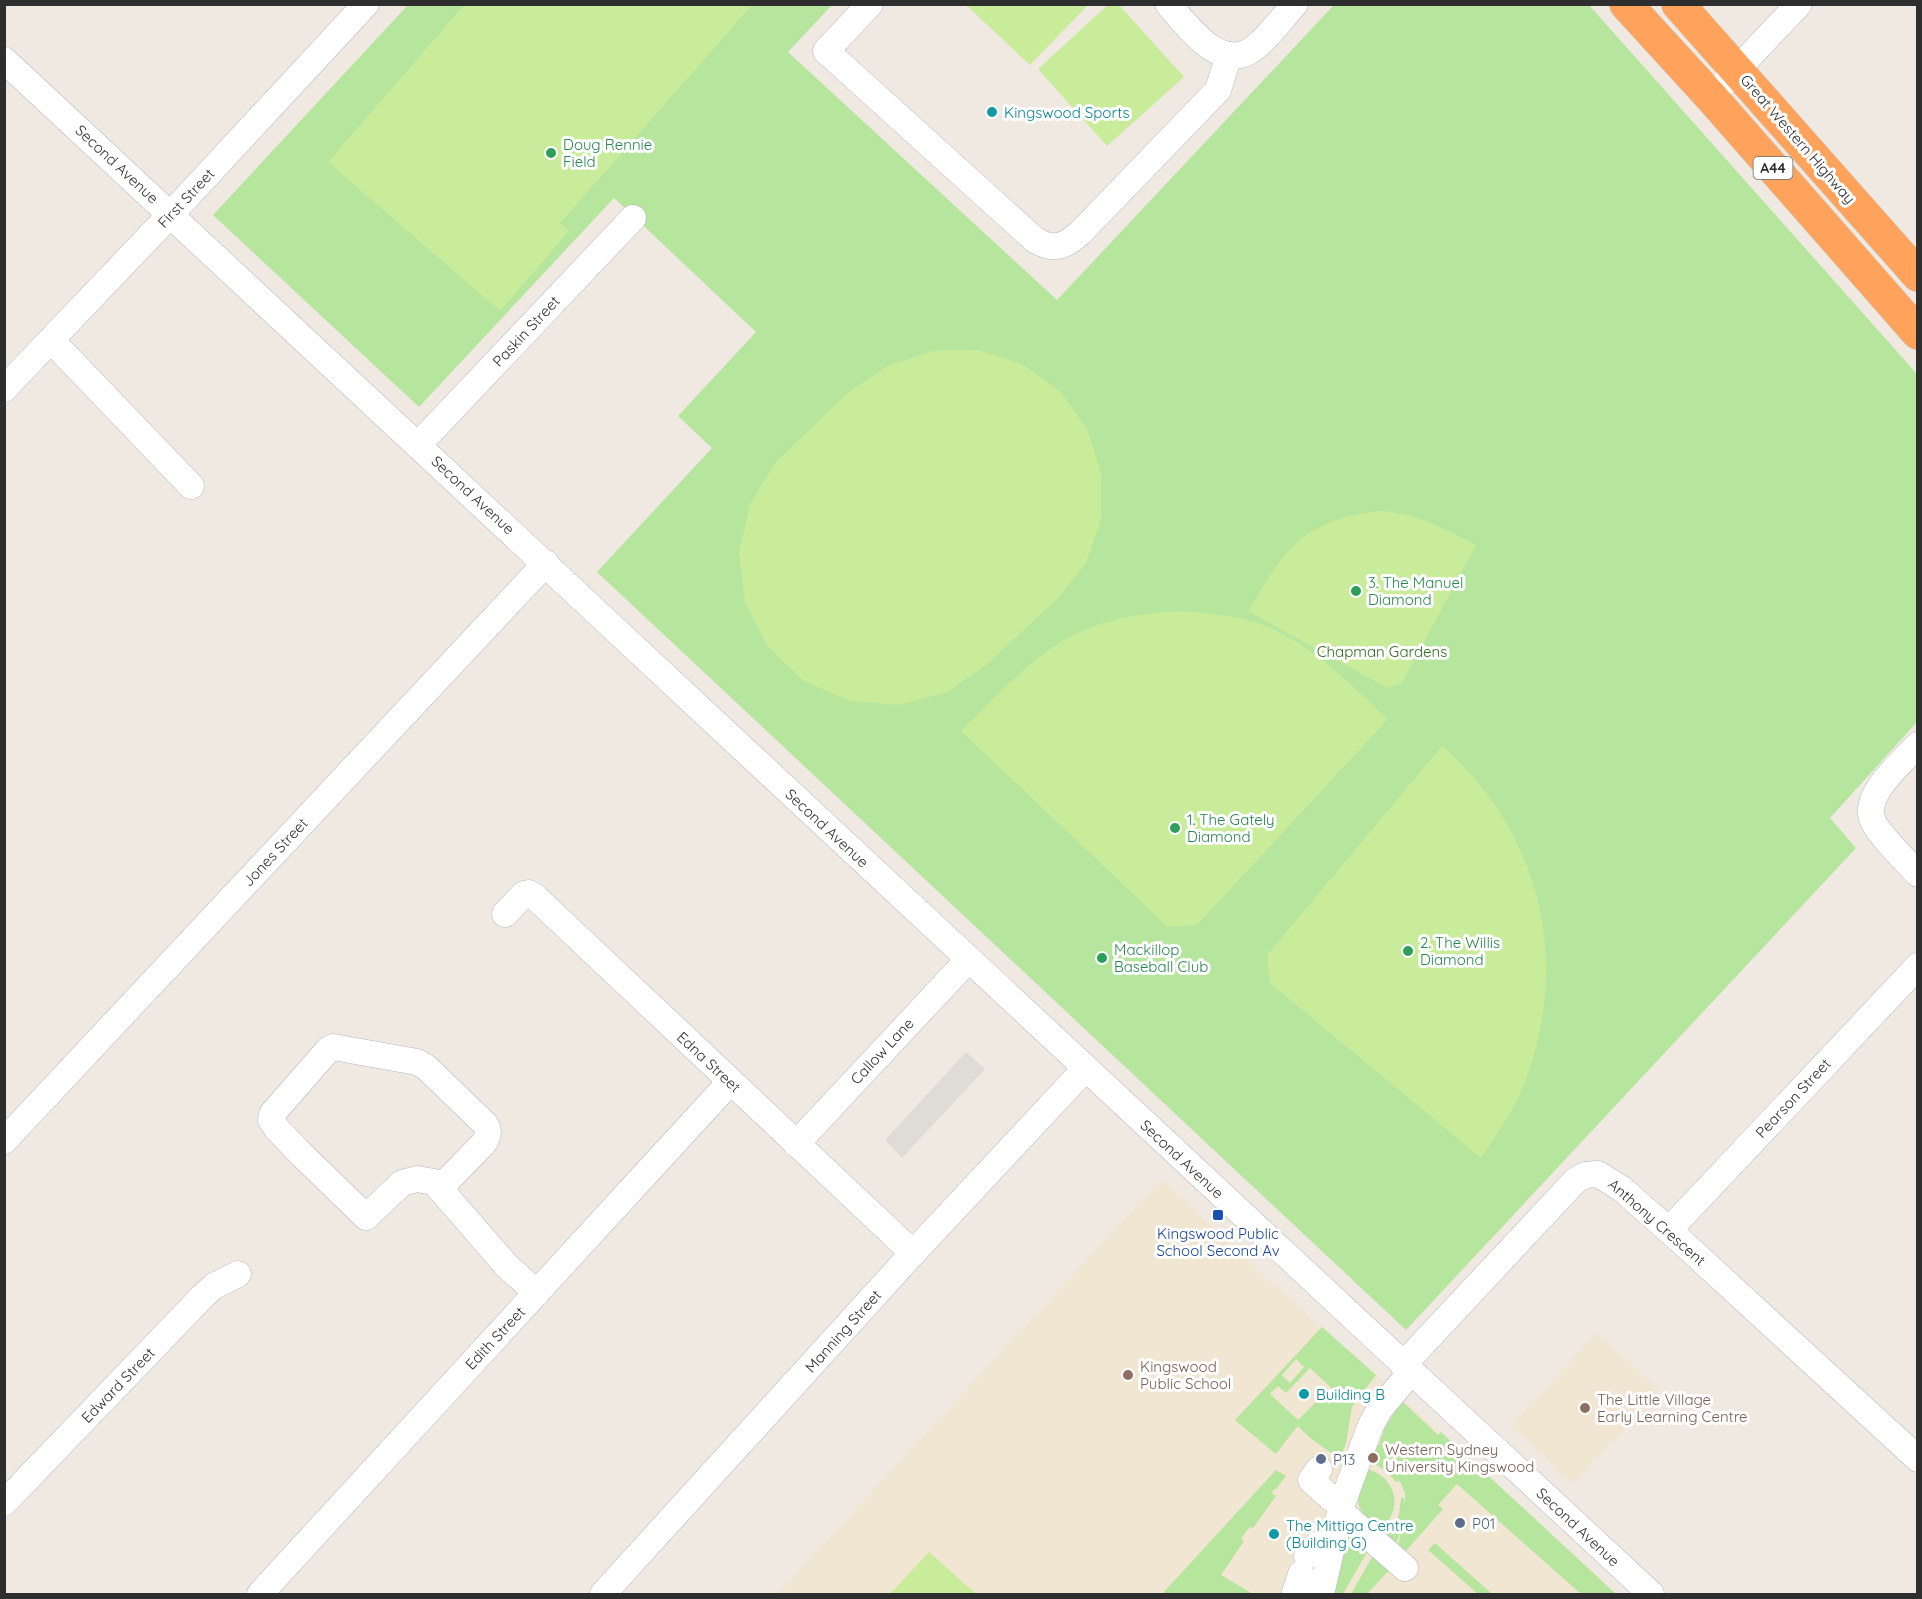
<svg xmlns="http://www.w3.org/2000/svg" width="1922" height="1599" font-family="Quicksand,sans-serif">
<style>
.education{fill:#f0e6d1}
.green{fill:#b6e59e;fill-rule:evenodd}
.pitch{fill:#c9ec9a}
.plaza{fill:#dfdcd8}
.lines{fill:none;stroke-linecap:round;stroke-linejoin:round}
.minor-casing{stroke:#b4b7c1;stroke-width:27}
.highway-casing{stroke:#c9c9c9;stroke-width:34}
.minor{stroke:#fff;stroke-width:26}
.highway{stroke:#ffa35c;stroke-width:33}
.culture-dot{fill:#0f9aa8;stroke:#fff;stroke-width:2}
.leisure-dot{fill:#2e9e5b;stroke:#fff;stroke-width:2}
.transit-dot{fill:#1a4fb4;stroke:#fff;stroke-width:2}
.education-dot{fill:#8d6e63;stroke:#fff;stroke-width:2}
.service-dot{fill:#5c6f8a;stroke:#fff;stroke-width:2}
.labels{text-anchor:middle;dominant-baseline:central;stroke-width:6;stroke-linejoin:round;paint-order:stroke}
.shield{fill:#fff;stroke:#6d6d6d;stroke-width:1.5}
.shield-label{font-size:14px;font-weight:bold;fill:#2e2e2e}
.culture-label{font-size:15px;fill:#0d838f;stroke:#fff;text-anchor:start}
.street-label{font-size:15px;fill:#2e2e2e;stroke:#fff}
.leisure-label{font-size:15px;fill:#27864d;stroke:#fff;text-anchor:start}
.park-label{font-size:15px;fill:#2c6e1b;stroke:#fff}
.transit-label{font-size:15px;fill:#164399;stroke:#fff}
.education-label{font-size:15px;fill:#785e54;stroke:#fff;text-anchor:start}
.service-label{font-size:15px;fill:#4e5e75;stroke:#fff;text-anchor:start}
</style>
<rect width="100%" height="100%" fill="#efe9e1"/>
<g class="education">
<path d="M1161,1179L1270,1281L1370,1369L1617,1594H777Z"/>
<path d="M1597,1332L1660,1390L1573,1484L1510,1426Z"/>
</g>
<g class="green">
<path d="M408,5H832L788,52L1057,300L1334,5H1589L1917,374V722L1830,818L1856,848L1406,1330L597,572L712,448L678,416L756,332L614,198L419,407L213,215Z"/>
<path d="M1322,1327L1376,1375L1352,1407L1346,1443L1342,1453L1347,1461L1345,1463L1309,1437L1298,1426L1291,1434L1276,1454L1235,1420ZM1296,1359L1304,1367L1290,1383L1282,1375ZM1310,1368L1338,1394L1329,1404L1321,1397L1298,1420L1270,1394L1278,1386L1286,1393Z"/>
<path d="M1402,1401L1438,1435L1441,1432L1616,1594H1581L1457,1484L1438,1505L1443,1509L1405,1552L1398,1546L1402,1526L1396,1545L1385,1536L1399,1515L1401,1498H1404L1405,1505V1493L1400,1481L1396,1482L1388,1473L1370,1460L1377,1445H1379L1385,1427Z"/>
<path d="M1367,1469C1387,1474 1400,1494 1392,1514C1389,1520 1385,1526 1381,1531C1352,1505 1355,1505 1367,1469Z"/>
<path d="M1276,1470L1286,1476L1276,1489L1273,1490L1272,1494L1276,1496L1253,1528L1250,1527L1241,1538L1244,1541L1221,1575L1253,1594H1162Z"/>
<path d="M1351,1536L1370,1547L1343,1594H1331L1344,1538Z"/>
<path d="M1435,1543L1492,1594H1478L1428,1550Z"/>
<path d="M1375,1552L1392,1567L1367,1594H1351Z"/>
</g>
<g class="pitch">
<path d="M465,4L752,5L560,223L569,231L500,311L328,162Z"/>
<path d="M1109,4L1119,5L1184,77L1107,146L1038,69Z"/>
<path d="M966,5H1088L1030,65Z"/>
<path d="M978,350L1022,364L1060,391L1087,429L1101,473V519L1086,563L1058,598L985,666L947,692L899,705L850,701L804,681L768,647L745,602L739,553L750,504L776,462L850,391L888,366L932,351Z"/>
<path d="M1378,511C1415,512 1445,529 1476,545L1402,683L1387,688L1248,611C1285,549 1302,521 1378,511Z"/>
<path d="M1180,611C1206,613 1232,615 1258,623C1307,640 1350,684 1388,719L1197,925L1168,927L961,731C993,700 1023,665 1061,642C1096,620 1139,613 1180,611Z"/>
<path d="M1442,746C1542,833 1572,964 1523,1087C1512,1113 1496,1136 1481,1158L1270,983L1267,955Z"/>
<path d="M929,1552L976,1594H890Z"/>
</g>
<path class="plaza" d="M966,1052L985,1069L902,1158L885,1140Z"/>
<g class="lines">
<g class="minor-casing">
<g id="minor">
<path d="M870,4L826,51L1035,240C1054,251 1064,247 1080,233L1218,90L1229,55"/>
<path d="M1168,4C1187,25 1218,70 1250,51C1266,41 1282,18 1295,4"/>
<path d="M4,60C555,570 1101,1084 1651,1594"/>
<path d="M1711,97L1799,4"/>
<path d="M51,340L191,486"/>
<path d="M4,389L171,214L366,4"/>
<path d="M418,445L633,218"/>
<path d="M1918,745C1902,762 1861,796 1873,821C1879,835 1906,861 1918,874"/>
<path d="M505,914L524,894L529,893L534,896L913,1253"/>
<path d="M4,1141L546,563"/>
<path d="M796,1144L968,960"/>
<path d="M440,1188L483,1144C488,1137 490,1131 485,1124L426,1067L417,1062L333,1047L328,1050L272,1114L271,1120L277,1129L301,1154L366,1217L402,1183L417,1179L434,1182L506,1265L537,1293"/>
<path d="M1669,1230L1918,966"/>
<path d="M1403,1365L1575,1181L1585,1175L1598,1174L1622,1189L1683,1243L1918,1459"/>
<path d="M1319,1469L1311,1480L1331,1498L1342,1504"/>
<path d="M4,1503L202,1297L214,1286L238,1274"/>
<path d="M1340,1511L1405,1568"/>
<path d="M1307,1556L1318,1544L1332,1545"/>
<path d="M260,1594L730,1082"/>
<path d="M603,1594L913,1253L1085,1069"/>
<path d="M1300,1594L1295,1592L1301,1574"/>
<path d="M1321,1594L1342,1504L1370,1427L1379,1410L1411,1372"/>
</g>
</g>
<g class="highway-casing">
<g id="highway">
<path d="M1626,4L1711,97L1918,333"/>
<path d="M1678,4L1918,275"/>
</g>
</g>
<use href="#minor" class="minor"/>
<use href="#highway" class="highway"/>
</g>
<g class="culture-dot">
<circle cx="992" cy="112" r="6"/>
<circle cx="1304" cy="1394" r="6"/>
<circle cx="1274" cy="1534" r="6"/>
</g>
<g class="leisure-dot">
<circle cx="551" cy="153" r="6"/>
<circle cx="1356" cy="591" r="6"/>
<circle cx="1175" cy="828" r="6"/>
<circle cx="1408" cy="951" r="6"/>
<circle cx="1102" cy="958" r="6"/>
</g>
<rect class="transit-dot" x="1212" y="1209" width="12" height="12" rx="3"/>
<g class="education-dot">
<circle cx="1128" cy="1375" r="6"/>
<circle cx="1585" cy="1408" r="6"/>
<circle cx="1373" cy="1458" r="6"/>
</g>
<g class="service-dot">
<circle cx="1321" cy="1459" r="6"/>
<circle cx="1460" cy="1523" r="6"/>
</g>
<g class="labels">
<rect class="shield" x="1753.5" y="157" width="39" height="22" rx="4.5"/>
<g class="shield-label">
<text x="1773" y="168">A44</text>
</g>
<g class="culture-label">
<text x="1004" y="112">Kingswood Sports</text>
<text x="1316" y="1394">Building B</text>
<text x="1286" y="1525">The Mittiga Centre<tspan x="1286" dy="17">(Building G)</tspan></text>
</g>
<g class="street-label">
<text transform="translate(1798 139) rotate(49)">Great Western Highway</text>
<text transform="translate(117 164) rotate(43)">Second Avenue</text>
<text transform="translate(186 198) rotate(-47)">First Street</text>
<text transform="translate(526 331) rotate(-47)">Paskin Street</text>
<text transform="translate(473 495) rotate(43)">Second Avenue</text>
<text transform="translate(827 828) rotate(43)">Second Avenue</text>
<text transform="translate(275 852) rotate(-47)">Jones Street</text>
<text transform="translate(882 1051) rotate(-47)">Callow Lane</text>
<text transform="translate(709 1062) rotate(43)">Edna Street</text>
<text transform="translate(1793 1098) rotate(-47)">Pearson Street</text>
<text transform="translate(1182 1159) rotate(43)">Second Avenue</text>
<text transform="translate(1657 1222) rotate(41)">Anthony Crescent</text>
<text transform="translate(843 1331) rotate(-48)">Manning Street</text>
<text transform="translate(495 1338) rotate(-47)">Edith Street</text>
<text transform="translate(118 1385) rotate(-46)">Edward Street</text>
<text transform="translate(1578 1527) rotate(43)">Second Avenue</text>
</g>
<g class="leisure-label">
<text x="563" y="144">Doug Rennie<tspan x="563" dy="17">Field</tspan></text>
<text x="1368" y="582">3. The Manuel<tspan x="1368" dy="17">Diamond</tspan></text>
<text x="1187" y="819">1. The Gately<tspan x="1187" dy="17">Diamond</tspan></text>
<text x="1420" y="942">2. The Willis<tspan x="1420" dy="17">Diamond</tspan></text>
<text x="1114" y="949">Mackillop<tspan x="1114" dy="17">Baseball Club</tspan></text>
</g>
<g class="park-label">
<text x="1382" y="651">Chapman Gardens</text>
</g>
<g class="transit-label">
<text x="1218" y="1233">Kingswood Public<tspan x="1218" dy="17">School Second Av</tspan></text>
</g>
<g class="education-label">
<text x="1140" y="1366">Kingswood<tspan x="1140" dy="17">Public School</tspan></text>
<text x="1597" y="1399">The Little Village<tspan x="1597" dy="17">Early Learning Centre</tspan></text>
<text x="1385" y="1449">Western Sydney<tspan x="1385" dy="17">University Kingswood</tspan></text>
</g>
<g class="service-label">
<text x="1333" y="1459">P13</text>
<text x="1472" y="1523">P01</text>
</g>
</g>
<rect width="1922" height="1599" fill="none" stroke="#2e2e2e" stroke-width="12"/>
</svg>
